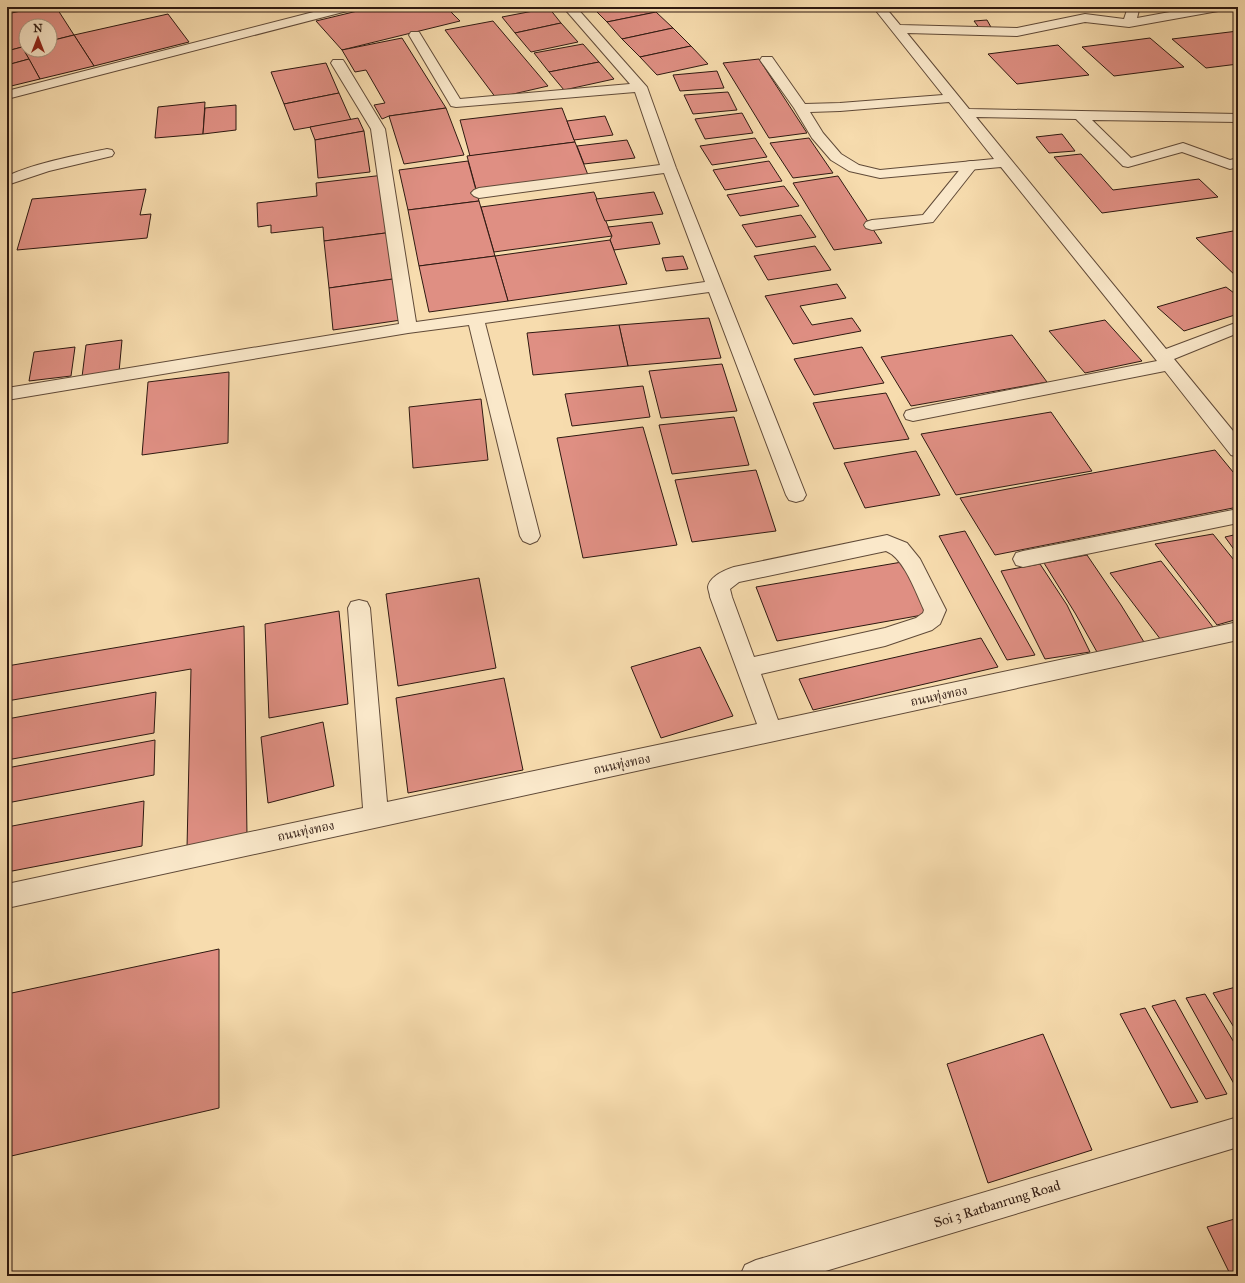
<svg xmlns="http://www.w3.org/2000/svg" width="1245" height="1283" font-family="'IM FELL Great Primer','Noto Serif Thai',serif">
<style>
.building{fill:#df8f83;stroke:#2e1911}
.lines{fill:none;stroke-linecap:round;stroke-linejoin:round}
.service-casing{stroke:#604a38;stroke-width:2}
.minor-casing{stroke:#604a38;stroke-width:2}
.service{fill:#fae8ca;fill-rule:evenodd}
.minor{fill:#fae8ca;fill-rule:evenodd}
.labels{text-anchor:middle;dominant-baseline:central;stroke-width:4;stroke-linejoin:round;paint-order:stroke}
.street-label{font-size:12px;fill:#2e1911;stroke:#fae8ca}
.near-street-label{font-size:14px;fill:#2e1911;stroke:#fae8ca}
</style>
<rect width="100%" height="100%" fill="#f7dcae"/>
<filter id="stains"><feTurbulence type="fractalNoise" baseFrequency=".005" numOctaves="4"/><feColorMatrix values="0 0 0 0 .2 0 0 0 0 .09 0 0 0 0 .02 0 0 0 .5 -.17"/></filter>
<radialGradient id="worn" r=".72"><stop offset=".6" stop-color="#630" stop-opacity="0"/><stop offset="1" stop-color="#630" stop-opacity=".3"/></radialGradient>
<g class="building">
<path d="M39,7H56L74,35L50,41V26H26V46L7,51V14Z"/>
<path d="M374,7H446L460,21L342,50L316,21Z"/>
<path d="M446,7H471L451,12Z"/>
<path d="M592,7H651L656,12L607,22Z"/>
<path d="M1108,7H1148L1150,8L1111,10Z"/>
<path d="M549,8L561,23L515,33L502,17Z"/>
<path d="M656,12L673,28L622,39L607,22Z"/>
<path d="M168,14L189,42L94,66L74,35Z"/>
<path d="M987,20L992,29H980L974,21Z"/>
<path d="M493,21L548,86L496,98L445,30Z"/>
<path d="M561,23L578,42L531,52L515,33Z"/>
<path d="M673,28L691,46L640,57L622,39Z"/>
<path d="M1238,31V64L1206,68L1172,39Z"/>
<path d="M74,35L94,66L40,79L22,47L26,46V50H50V41Z"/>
<path d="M402,38L446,108L389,116L382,119L374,105L385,103L366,70L355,72L342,50Z"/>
<path d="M1150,38L1184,67L1114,76L1082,47Z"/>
<path d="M583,44L599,62L549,72L534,53Z"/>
<path d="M1058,45L1089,75L1017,84L988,54Z"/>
<path d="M691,46L708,64L657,75L640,57Z"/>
<path d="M22,47L29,59L7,65V51Z"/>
<path d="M29,59L40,79L7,87V65Z"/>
<path d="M759,59L807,133L769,138L723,63Z"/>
<path d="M599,62L614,79L564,90L549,72Z"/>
<path d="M326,63L339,93L284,104L271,72Z"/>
<path d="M717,71L724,88L680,91L673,75Z"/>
<path d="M728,92L737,110L693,114L684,95Z"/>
<path d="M339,93L351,120L294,130L284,104Z"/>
<path d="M205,102L203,134L155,138L158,107Z"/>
<path d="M236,105V130L203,134L205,108Z"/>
<path d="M446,108L464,155L404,164L389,116Z"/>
<path d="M562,108L575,142L470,156L460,120Z"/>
<path d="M742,113L753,133L705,139L695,119Z"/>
<path d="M605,116L613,135L574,140L567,121Z"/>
<path d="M358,118L364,131L315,140L310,127Z"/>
<path d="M364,131L370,172L318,178L315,140Z"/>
<path d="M1062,134L1075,151L1049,153L1036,137Z"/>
<path d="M755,138L767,157L712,165L700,146Z"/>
<path d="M809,138L833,173L793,178L770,143Z"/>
<path d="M627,140L635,158L584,164L577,146Z"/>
<path d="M575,142L588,175L476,189L467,156Z"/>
<path d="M1081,154L1113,190L1199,179L1218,197L1102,213L1054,157Z"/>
<path d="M468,161L479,201L408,210L399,170Z"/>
<path d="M769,161L782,181L725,190L713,170Z"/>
<path d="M384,175L393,232L324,241L323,227L271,233V225L258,227L257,203L317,196L316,183Z"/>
<path d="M838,176L882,243L834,250L793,183Z"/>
<path d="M784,186L799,206L740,216L727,195Z"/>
<path d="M146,189L140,215L151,214L147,238L17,250L32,199Z"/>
<path d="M594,192L612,236L494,252L481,207Z"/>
<path d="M654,192L663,214L605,221L596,199Z"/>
<path d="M479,201L495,256L419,266L408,210Z"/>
<path d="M801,215L816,237L756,247L742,225Z"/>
<path d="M652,222L660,244L614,250L610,240L612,236L608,227Z"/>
<path d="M1233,231L1238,236V278L1196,238Z"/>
<path d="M393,232L400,278L329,288L324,241Z"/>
<path d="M610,240L627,284L508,301L495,256Z"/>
<path d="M815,246L831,270L768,280L754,256Z"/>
<path d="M495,256L508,301L429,312L419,266Z"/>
<path d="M683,256L688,269L666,271L662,258Z"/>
<path d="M400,278L408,319L333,330L329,288Z"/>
<path d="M837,284L846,298L800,306L812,325L852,318L861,331L793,344L765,296Z"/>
<path d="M1226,287L1238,296V314L1184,331L1157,307Z"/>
<path d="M709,318L721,358L628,366L619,325Z"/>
<path d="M1105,320L1142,361L1085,373L1049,331Z"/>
<path d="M619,325L628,366L533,375L527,333Z"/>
<path d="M1012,335L1047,382L911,406L881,357Z"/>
<path d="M122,340L119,372L82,377L86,345Z"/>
<path d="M75,347L71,376L29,381L34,352Z"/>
<path d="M862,347L884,383L814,395L794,359Z"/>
<path d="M722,364L737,411L661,418L649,371Z"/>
<path d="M229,372L228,443L142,455L148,382Z"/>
<path d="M643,386L650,417L572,426L565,394Z"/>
<path d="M886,393L909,439L834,449L813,403Z"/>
<path d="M481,399L488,460L413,468L409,407Z"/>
<path d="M1051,412L1092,471L956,495L921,434Z"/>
<path d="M734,417L749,465L672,474L659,425Z"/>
<path d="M643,427L677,545L583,558L557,438Z"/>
<path d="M1215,450L1238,478V507L995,555L960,498Z"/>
<path d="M916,451L940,495L865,508L844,463Z"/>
<path d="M756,470L776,531L692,542L675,480Z"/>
<path d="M965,531L1035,655L1007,660L939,536Z"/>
<path d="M1213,534L1238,565V619L1217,625L1155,544Z"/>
<path d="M1238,534V555L1225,537Z"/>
<path d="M1087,555L1121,605L1144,642L1097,652L1075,613L1044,563Z"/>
<path d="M1161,561L1195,604L1213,627L1161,640L1110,573Z"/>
<path d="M902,562L928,614L777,641L756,587Z"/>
<path d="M1040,564L1067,605L1090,652L1045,659L1001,571Z"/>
<path d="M479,578L496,668L398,686L386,594Z"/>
<path d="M339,611L348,704L269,718L265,624Z"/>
<path d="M244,626L247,836L187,848L191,669L7,701V666Z"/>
<path d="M981,638L998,667L813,710L799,679Z"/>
<path d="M700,647L733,716L661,738L631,667Z"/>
<path d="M504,678L523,770L408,793L396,698Z"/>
<path d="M156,692L154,733L7,760V719Z"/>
<path d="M323,722L334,786L268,803L261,737Z"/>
<path d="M155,740L154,775L7,803V768Z"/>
<path d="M144,801L142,846L7,872V827Z"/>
<path d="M219,949V1108L7,1157V994Z"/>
<path d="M1236,987L1238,990V1034L1213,993Z"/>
<path d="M1205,994L1238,1049V1091L1186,998Z"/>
<path d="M1175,1000L1227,1094L1206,1099L1152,1006Z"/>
<path d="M1145,1008L1198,1102L1171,1108L1120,1014Z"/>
<path d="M1043,1034L1092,1150L988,1183L947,1064Z"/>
<path d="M1238,1218V1276H1231L1207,1227Z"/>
</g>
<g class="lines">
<g class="service-casing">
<path id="service" d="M971,161L976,162L978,165L933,222L872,230L866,228L864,225L866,222L872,220L923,215L966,162Z"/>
</g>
<g class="minor-casing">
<g id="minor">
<path d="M7,7H15L13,10L7,12Z"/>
<path d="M333,7H353L351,10L7,99V91Z"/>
<path d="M563,7H576L647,87L676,168L806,495L803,500L796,502L789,500L786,495L709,292L485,323L540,536L537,541L530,544L523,541L520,536L469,325L408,333L7,400V388L399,324L371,129L331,63L333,60H343L345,63L385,129L416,322L705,282L664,173L479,198L474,196L471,193L474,190L479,188L660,165L635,92L456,107L451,106L409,35L411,32H419L460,99L630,84Z"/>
<path d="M873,7H885L900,25L1017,28L1085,14L1124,19L1127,10L1130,7H1137L1139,10L1137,18L1197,7H1224L1222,10L1218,11L1129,27L1085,22L1017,36L907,33L969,109L1238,114V122L1092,120L1131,158L1183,143L1230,160L1238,158V167L1230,169L1182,152L1128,167L1123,166L1076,119L976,117L1166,349L1238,322V333L1174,359L1238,437V457L1231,455L1165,371L913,421L906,419L904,415L906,411L913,409L1157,361L1001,167L880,178L849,171L831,160L812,138L794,108L760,60L762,57H772L805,104L840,103L943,95ZM949,102L994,159L880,170L859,165L841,154L823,133L810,112L840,111Z"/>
<path d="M107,149L112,150L114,153L112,156L49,171L7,185V176C39,162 73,156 107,149Z"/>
<path d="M1238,509V523L1023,567L1016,565L1013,559L1016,553L1023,551Z"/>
<path d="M887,535L907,543L920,559L946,610L940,624L932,630L885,646L761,674L778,720L1238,622V640L7,908V884L363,808L348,608L351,602L359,600L367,602L370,608L387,802L757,724L710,597C710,594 708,590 708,587C710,576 725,570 734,567ZM886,551C904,558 916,593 924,610L923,613L916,618L885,628L754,657L732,597L730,589L739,582Z"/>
<path d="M1238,1117V1147L809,1276H740L745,1265L756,1260Z"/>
</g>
</g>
<use href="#service" class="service"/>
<use href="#minor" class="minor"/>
</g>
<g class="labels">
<g class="street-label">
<text transform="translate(939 696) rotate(-12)">ถนนทุ่งทอง</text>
<text transform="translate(622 764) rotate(-12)">ถนนทุ่งทอง</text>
<text transform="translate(306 831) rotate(-12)">ถนนทุ่งทอง</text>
</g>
<g class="near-street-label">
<text transform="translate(997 1204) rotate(-17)">Soi 3 Ratbanrung Road</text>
</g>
</g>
<rect width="1245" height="1283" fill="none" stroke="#f7dcae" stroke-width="24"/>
<rect x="8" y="8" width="1229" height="1267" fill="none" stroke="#2e1911" stroke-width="2"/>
<rect x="12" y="12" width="1221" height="1259" fill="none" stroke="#2e1911"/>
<g transform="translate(38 38)"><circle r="19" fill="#fae8ca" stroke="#a89580"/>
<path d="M0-3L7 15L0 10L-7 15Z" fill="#8f2418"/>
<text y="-6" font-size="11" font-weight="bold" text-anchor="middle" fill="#2e1911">N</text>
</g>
<rect width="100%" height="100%" filter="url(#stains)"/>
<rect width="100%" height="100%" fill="url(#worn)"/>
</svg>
